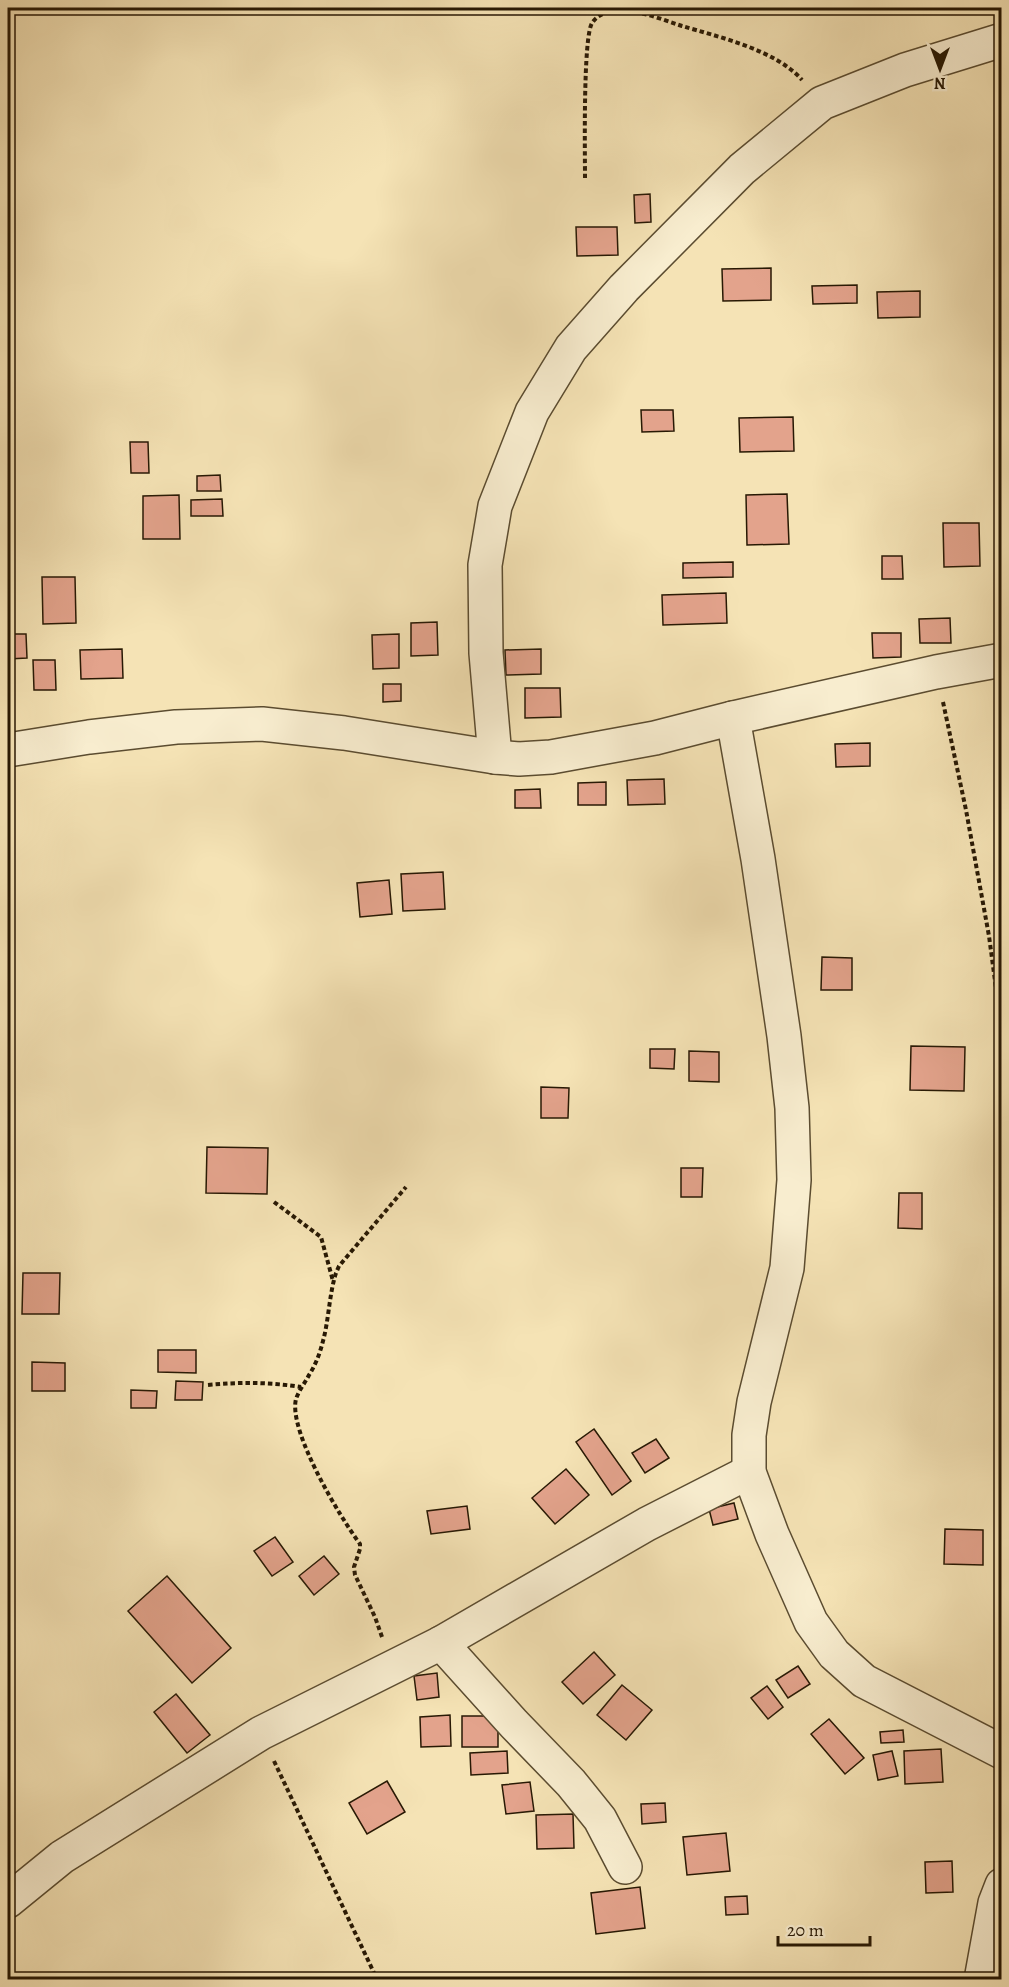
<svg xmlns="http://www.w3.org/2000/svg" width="1009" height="1987" font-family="Alegreya,serif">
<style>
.building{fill:#e3a38c;stroke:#281904;stroke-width:1.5}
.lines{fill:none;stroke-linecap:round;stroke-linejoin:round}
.minor-casing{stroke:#5b4c30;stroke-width:36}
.path{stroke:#281904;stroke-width:4;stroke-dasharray:4.5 3;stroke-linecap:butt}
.minor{stroke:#f8edcf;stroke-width:33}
</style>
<rect width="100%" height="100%" fill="#f5e3b5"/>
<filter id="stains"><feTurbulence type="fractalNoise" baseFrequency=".00333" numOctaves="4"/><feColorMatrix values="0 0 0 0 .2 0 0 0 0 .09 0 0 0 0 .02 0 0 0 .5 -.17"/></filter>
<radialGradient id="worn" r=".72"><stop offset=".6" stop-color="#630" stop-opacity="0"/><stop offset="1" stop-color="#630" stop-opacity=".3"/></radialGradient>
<g class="building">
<path d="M650,194L651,222L635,223L634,195Z"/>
<path d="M576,227H617L618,255L577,256Z"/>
<path d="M771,268V300L723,301L722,269Z"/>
<path d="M857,285V303L813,304L812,286Z"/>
<path d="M920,291V317L878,318L877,292Z"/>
<path d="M641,410H673L674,431L642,432Z"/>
<path d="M793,417L794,451L740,452L739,418Z"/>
<path d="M130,442H148L149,473H131Z"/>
<path d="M220,475L221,491H197V476Z"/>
<path d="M787,494L789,544L747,545L746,495Z"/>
<path d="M179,495L180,539H143V496Z"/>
<path d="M222,499L223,516H191V500Z"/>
<path d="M943,523H979L980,566L944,567Z"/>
<path d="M882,556H902L903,579H882Z"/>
<path d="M733,562V577L683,578V563Z"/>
<path d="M42,577H75L76,623L43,624Z"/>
<path d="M726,593L727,623L663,625L662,595Z"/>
<path d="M950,618L951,643H920L919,619Z"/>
<path d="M437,622L438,655L411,656V623Z"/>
<path d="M872,633H901V657L873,658Z"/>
<path d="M8,634H26L27,658L8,659Z"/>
<path d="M399,634V668L373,669L372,635Z"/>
<path d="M122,649L123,678L81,679L80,650Z"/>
<path d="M541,649V674L506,675L505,650Z"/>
<path d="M33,660H55L56,690H34Z"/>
<path d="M383,684H401V701L383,702Z"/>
<path d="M525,688H560L561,717L525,718Z"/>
<path d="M870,743V766L836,767L835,744Z"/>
<path d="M664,779L665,804L628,805L627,780Z"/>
<path d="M606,782V805H578V783Z"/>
<path d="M540,789L541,808H515V790Z"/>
<path d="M443,872L445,909L403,911L401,874Z"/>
<path d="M389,880L392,914L360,917L357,883Z"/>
<path d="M995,894H1002V926H996Z"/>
<path d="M822,957L852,958V990H821Z"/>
<path d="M911,1046L965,1047L964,1091L910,1090Z"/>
<path d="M650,1049H675L674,1069L650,1068Z"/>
<path d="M689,1051L719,1052V1082L689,1081Z"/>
<path d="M541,1087L569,1088L568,1118H541Z"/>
<path d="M207,1147L268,1148L267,1194L206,1193Z"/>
<path d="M681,1168H703L702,1197H681Z"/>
<path d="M899,1193H922V1229L898,1228Z"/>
<path d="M23,1273H60L59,1314H22Z"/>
<path d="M158,1350H196V1373L158,1372Z"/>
<path d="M32,1362L65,1363V1391H32Z"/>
<path d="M176,1381L203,1382L202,1400H175Z"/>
<path d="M131,1390L157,1391L156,1408H131Z"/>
<path d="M594,1429L631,1481L612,1495L576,1442Z"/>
<path d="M656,1439L669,1458L645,1473L632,1453Z"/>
<path d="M566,1469L589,1495L555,1524L532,1498Z"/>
<path d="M734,1503L738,1519L713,1525L709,1509Z"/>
<path d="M467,1506L470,1529L431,1534L427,1511Z"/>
<path d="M945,1529L983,1530V1565L944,1564Z"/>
<path d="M275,1537L293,1562L272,1576L254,1551Z"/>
<path d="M324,1556L339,1574L314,1595L299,1576Z"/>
<path d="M167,1576L231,1648L192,1683L128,1611Z"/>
<path d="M594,1652L615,1675L583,1704L562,1682Z"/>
<path d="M798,1666L810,1684L788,1698L776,1680Z"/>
<path d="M437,1673L439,1697L417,1700L414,1676Z"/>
<path d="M622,1685L652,1710L626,1740L597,1715Z"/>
<path d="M767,1686L783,1707L768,1719L751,1698Z"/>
<path d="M176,1694L210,1735L187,1753L154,1712Z"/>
<path d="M450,1715L451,1746L421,1747L420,1717Z"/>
<rect x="462" y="1716" width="36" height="31"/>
<path d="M829,1719L864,1758L845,1774L811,1734Z"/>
<path d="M903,1730L904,1742L881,1743L880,1732Z"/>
<path d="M941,1749L943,1782L905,1784L904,1751Z"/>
<path d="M507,1751L508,1773L471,1775L470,1753Z"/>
<path d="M892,1751L898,1776L878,1780L873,1755Z"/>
<path d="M387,1781L405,1812L367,1834L349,1803Z"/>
<path d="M530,1782L534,1811L506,1814L502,1785Z"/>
<path d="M665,1803L666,1822L642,1824L641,1804Z"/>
<path d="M573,1814L574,1848L537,1849L536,1815Z"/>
<path d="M726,1833L730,1871L687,1875L683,1837Z"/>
<path d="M952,1861L953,1892L926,1893L925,1862Z"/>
<path d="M640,1887L645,1928L596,1934L591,1893Z"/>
<path d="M747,1896L748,1914L726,1915L725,1897Z"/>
</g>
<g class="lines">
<g class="minor-casing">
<g id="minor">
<path d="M733,718L758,859L784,1036L792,1108L794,1180L787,1268L754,1402L749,1435V1472L772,1534L811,1622L834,1654L864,1681L1002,1752"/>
<path d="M8,750L89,737L176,727L262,724L344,733L495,757L519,759L551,757L655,738L733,718L936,672L1002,660"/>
<path d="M495,757L486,653L485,565L495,506L532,412L571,348L624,288L742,169L822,103L905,70L1002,40"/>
<path d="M441,1643L514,1724L571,1783L600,1819L625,1867"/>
<path d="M8,1901L62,1857L261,1733L441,1643L647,1524L749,1472"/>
<path d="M981,1980L995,1903L1002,1885"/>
</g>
</g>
<g class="path">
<path d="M585,178C585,153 583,38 592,23C599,12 613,10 625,11C644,12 664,20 682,26C719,37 776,50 802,80"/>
<path d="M943,702L966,810L989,936L1002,1033"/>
<path d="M274,1202L321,1237L333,1281"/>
<path d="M208,1385C240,1382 269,1382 301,1387"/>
<path d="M382,1637L375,1617L355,1575L354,1567L360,1549V1544C340,1517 288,1431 296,1399C299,1390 305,1383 309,1375C316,1364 320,1353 323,1341C329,1319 329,1295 336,1273L339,1266L406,1187"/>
<path d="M274,1761L375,1975"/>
</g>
<use href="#minor" class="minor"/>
</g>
<rect width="1009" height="1987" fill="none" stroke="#f5e3b5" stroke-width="30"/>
<rect x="9" y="9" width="991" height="1969" fill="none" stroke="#281904" stroke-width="3"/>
<rect x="15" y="15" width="979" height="1957" fill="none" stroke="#281904" stroke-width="1.5"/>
<g transform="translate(940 69) rotate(180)" stroke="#f8edcf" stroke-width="4.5" paint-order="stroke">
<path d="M0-4.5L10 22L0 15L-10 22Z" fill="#281904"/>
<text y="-9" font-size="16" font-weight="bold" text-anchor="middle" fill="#281904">N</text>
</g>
<path d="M778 1936v9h92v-9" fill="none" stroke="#281904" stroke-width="3"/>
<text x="787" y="1936" font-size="18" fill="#281904" stroke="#f8edcf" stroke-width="4.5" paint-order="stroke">20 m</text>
<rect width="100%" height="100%" filter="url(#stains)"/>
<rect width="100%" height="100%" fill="url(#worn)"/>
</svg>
